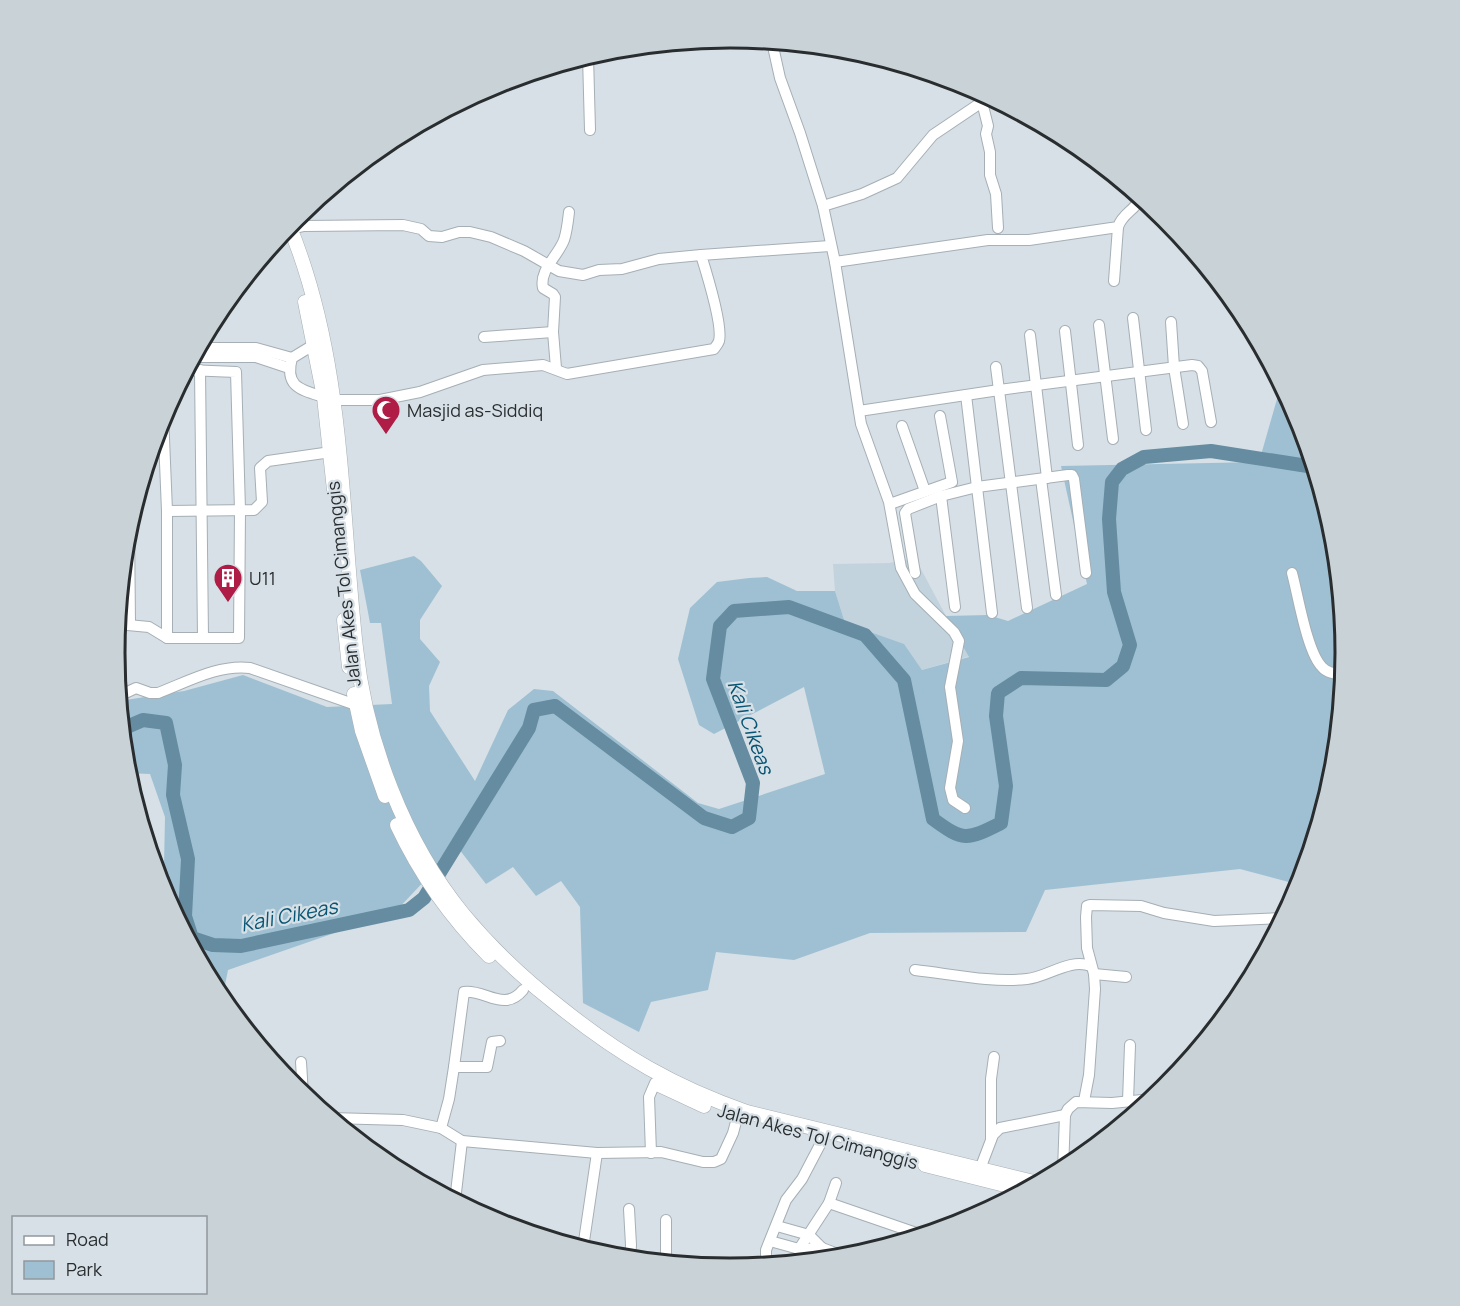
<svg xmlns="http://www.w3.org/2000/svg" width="1460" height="1306" font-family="Manrope,sans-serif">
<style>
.built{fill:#c2d3dd}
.green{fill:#9fc0d2}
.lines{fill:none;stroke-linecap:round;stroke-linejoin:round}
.river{stroke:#658ca0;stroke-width:14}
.minor-casing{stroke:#a5afb5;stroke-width:12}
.major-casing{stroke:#a5afb5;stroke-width:15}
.minor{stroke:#fff;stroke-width:10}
.major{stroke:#fff;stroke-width:14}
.labels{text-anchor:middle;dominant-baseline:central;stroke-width:4.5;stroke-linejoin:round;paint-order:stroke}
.poi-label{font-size:18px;fill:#292d2f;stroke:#d6e0e6;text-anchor:start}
.street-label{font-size:18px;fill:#292d2f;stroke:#d6e0e6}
.water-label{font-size:20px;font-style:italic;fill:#085573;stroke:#d6e0e6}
.rim{fill:none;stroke:#292d2f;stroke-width:3}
</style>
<rect width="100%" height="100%" fill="#d6e0e6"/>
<path class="built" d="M915,558L946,616L970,656L922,670L903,644L845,623L835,591L833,564L889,563Z"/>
<path class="green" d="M1281,385L1299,418L1334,533L1345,653L1334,773L1300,885L1240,869L1045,890L1026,932L870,933L794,960L716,952L708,990L651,1002L639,1032L583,1003L580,907L561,881L536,896L513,867L486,884L452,840L429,876L395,912L228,970L223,995L208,976L173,911L164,866L165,817L150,774L126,773L119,701L184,691L243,675L327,707L392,704L381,623H370L360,570L414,556L421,561L442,586L420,620V639L440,662L429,686L430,711L475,781L508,710L534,689L553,691L698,803L719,809L825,774L804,687L714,734L699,725L678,659L690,608L717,582L749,578L767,577L797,591H835L845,623L904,644L922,670L969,657L946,616L988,615L1008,621L1087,584L1061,466L1259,462Z"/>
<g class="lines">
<path class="river" d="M122,729L143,720L166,723L175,765L173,795L188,859L185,916L192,938L213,945L241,946L409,910L424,898L529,728L534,710L555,706L704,818L732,827L749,818L753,783L713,679L720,626L734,611L789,607L865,635L904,680L933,819C964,842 967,840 1001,823L1006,786L996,716L998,693L1021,678L1106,680L1123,666L1130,645L1114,592L1109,519L1112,482L1122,469L1144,457L1211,451L1314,467"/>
<g class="minor-casing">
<g id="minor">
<path d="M772,42L780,78L800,133L823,206L835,262L861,424L889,502L901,568L915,594L954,632L959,641L950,687L958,741L950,788L953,800L965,808"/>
<path d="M588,56L590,130"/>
<path d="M982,102L988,126L986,134L990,152V175L996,194L998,228"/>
<path d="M823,206L862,194L897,178L933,135L982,102L993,99"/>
<path d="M291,229L304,226L403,225L421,229L429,236L442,237L459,232H470L491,237L524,251L559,271L583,275L599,270L622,269L659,259L701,255"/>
<path d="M835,262L988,240H1029L1118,227C1123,212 1136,211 1140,197"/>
<path d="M1114,281L1118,227"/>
<path d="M1133,318L1146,430"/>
<path d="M1171,322L1174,367L1183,424"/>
<path d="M1099,325L1113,439"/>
<path d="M1065,331L1078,445"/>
<path d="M1030,335L1047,478"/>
<path d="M484,337L553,332"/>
<path d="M315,344L292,358C284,387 301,390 324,397"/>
<path d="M198,348H256L292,358"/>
<path d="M194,357H256L289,368"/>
<path d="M996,367L1027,608"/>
<path d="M556,368L553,332L555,297L553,294L543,288C539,270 558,256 564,240C567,231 568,221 569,212"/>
<path d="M200,370L203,638"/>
<path d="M966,395L992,613"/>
<path d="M335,400H380L420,392L483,370L543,365L567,374L714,349C716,346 718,344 719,341C723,326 706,271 701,255L830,246"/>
<path d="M859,411L999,390L1192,365L1198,366L1202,371L1211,422"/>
<path d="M163,414L167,511V638"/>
<path d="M902,426L925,491"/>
<path d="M1041,479L1056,595"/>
<path d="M941,496L955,607"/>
<path d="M890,504L952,482L940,416"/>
<path d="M167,511L254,510L262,502L260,468L268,461L331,452"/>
<path d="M129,525L130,624"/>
<path d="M915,573L905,513L908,509L941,496L977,487L1068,475H1072L1074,479L1086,573"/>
<path d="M1292,573C1298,595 1307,652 1322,667C1327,673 1336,674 1343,675"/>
<path d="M117,624L149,627L167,638H239L240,510L236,372L187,370"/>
<path d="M119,696L136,688L150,693H158C187,682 219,664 250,668L356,705"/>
<path d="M915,970C951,974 991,983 1027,979C1048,977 1069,958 1091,966"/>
<path d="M1094,974L1126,977"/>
<path d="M301,1062L303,1095"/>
<path d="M454,1067L464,992C485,989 504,1013 523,990"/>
<path d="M1084,1101L1089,1075L1095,989L1094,974L1087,948L1086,917L1087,906L1090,905L1141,906L1164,913L1214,921L1283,918"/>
<path d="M1128,1101L1130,1045"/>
<path d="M331,1118L403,1120L441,1128L462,1141L597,1153L661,1152L703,1162H714L721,1159L733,1133L737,1118"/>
<path d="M441,1128L449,1099L454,1067H487L492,1042L500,1041"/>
<path d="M991,1139V1079L994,1057"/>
<path d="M651,1153L649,1097L655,1083"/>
<path d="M980,1169L993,1135L1000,1128L1065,1115"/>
<path d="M1063,1170L1065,1115L1068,1109L1076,1102L1112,1103L1152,1099"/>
<path d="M455,1201L462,1141"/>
<path d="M829,1203L922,1235"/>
<path d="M629,1209L631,1245L630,1259"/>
<path d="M666,1220V1262"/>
<path d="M777,1226L809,1235L822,1248"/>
<path d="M770,1241L799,1249L822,1248L846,1257"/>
<path d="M583,1248L597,1153"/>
<path d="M802,1261L799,1249L829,1203L836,1183"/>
<path d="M766,1265V1250L786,1200L802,1179L823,1139"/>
</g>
</g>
<g class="major-casing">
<g id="major">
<path d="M289,225C345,361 340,505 356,648C366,741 404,842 463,914C492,949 525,980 560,1007C620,1055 674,1087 747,1112L1038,1183"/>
<path d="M305,302L324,397L334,490"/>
<path d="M344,620L349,667"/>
<path d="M354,694L362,731L385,796"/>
<path d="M397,825C420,874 450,917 489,956"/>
<path d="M659,1085L704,1106"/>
<path d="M925,1165L1025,1190"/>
</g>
</g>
<use href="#minor" class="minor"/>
<use href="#major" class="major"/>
</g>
<defs>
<g id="mosque-pin" transform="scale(1.5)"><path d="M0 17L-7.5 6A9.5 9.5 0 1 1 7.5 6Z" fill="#af1c46" stroke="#d6e0e6"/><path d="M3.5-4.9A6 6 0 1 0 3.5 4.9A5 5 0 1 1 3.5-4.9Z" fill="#fff"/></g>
<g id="building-pin" transform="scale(1.5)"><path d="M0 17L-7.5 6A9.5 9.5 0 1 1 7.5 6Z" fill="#af1c46" stroke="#d6e0e6"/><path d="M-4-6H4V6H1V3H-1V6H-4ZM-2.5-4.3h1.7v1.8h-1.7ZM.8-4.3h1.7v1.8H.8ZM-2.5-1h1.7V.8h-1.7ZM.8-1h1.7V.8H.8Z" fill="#fff"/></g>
</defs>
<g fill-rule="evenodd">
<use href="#mosque-pin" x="386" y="410"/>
<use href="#building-pin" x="228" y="578"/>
</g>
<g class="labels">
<g class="poi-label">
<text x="407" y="410">Masjid as-Siddiq</text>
<text x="249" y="578">U11</text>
</g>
<g class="street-label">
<text transform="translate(343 584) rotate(-96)">Jalan Akes Tol Cimanggis</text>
<text transform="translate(818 1136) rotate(15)">Jalan Akes Tol Cimanggis</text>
</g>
<g class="water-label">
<text transform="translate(751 727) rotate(70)">Kali Cikeas</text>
<text transform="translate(289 915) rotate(-11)">Kali Cikeas</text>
</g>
</g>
<path d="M0 0H1460V1306H0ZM125 653a605 605 0 1 1 1210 0a605 605 0 1 1-1210 0Z" fill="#c8d2d7" fill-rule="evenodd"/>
<path class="rim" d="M125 653a605 605 0 1 1 1210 0a605 605 0 1 1-1210 0Z"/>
<rect x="12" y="1216" width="195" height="78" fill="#d6e0e6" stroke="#91989d" stroke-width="1.5"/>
<rect x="24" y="1236" width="30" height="9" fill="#ffffff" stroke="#91989d" stroke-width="1.5"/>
<text x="66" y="1246" font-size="18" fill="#292d2f">Road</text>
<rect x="24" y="1261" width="30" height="18" fill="#9fc0d2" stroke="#91989d" stroke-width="1.5"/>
<text x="66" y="1276" font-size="18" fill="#292d2f">Park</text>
</svg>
